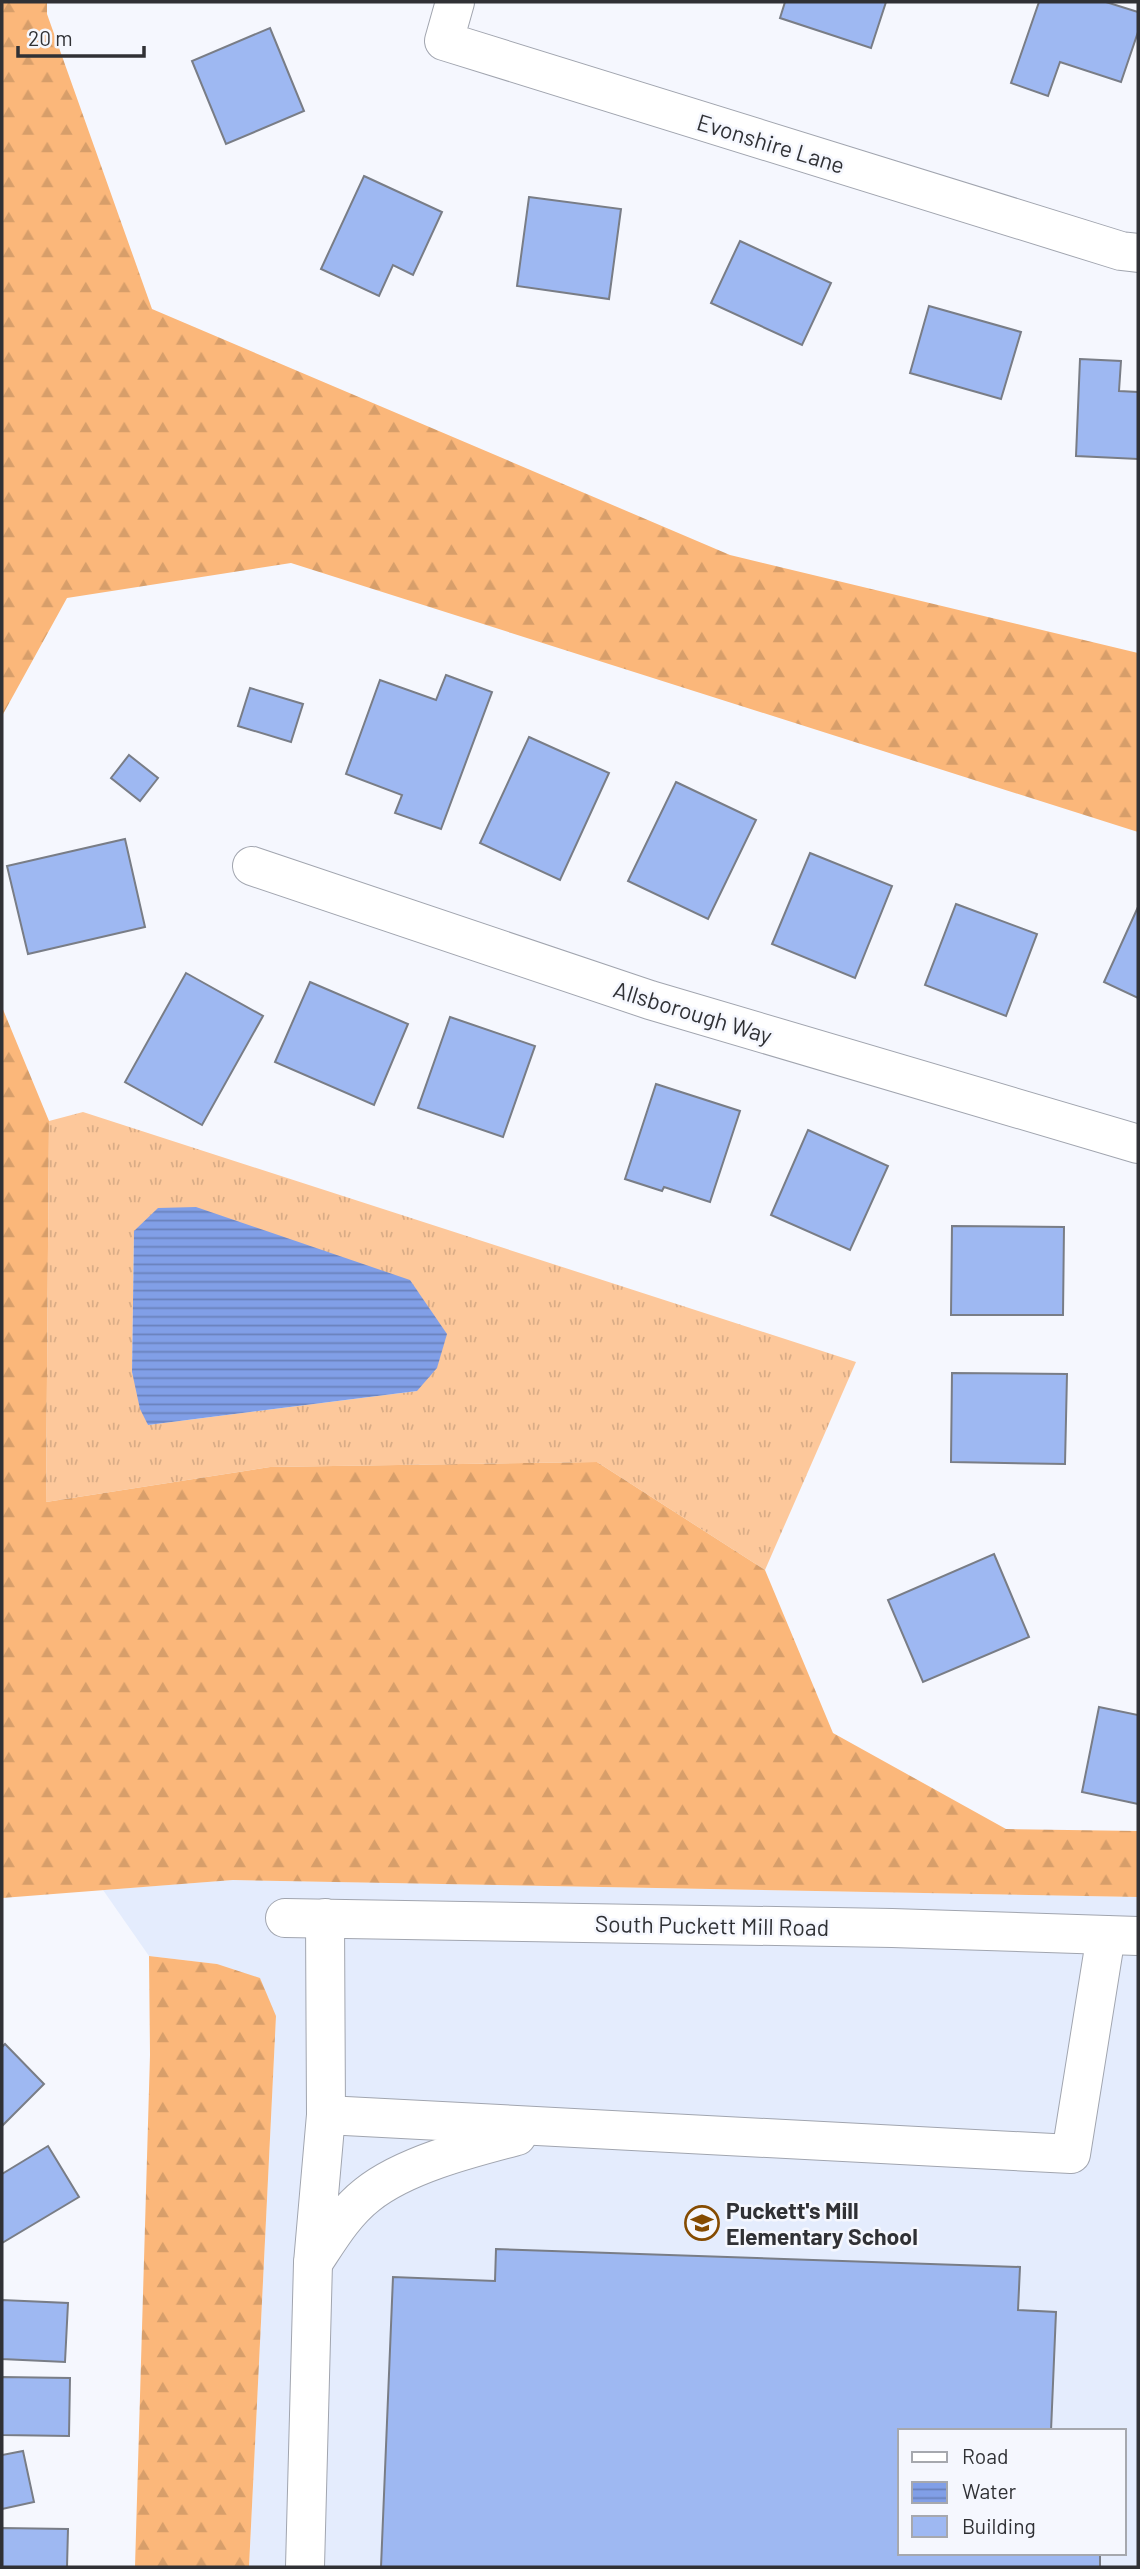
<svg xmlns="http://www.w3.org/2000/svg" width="1140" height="2569" font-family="Barlow,sans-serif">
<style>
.built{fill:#e4ecfd;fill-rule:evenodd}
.grass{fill:url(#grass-tufts);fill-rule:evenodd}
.forest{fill:url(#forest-firs)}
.water{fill:url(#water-rules)}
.building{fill:#9eb8f2;stroke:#797d86;stroke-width:2}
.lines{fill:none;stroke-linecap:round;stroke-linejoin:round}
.minor-casing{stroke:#a1a5af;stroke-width:40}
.minor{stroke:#fff;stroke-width:38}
.labels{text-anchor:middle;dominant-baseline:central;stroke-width:5;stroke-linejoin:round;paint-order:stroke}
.street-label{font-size:23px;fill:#303135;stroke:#f5f7fe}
.poi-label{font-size:23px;font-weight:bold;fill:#303135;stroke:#f5f7fe;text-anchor:start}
</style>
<defs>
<pattern id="grass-tufts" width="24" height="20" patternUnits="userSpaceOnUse" patternTransform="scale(1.75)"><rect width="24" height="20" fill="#fdc89b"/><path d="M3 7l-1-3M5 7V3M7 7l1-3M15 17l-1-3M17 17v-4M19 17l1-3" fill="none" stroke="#d9ac86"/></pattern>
<pattern id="forest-firs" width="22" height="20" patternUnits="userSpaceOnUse" patternTransform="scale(1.75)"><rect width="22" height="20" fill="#fbb77a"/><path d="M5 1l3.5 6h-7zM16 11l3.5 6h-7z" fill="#d79e6a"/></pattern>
<pattern id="water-rules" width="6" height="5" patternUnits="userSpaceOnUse" patternTransform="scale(1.75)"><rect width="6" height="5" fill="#819fe7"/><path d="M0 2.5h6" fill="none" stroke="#6a82bc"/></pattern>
</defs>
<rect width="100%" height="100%" fill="#f5f7fe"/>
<path class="built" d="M233,1880L1138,1897V2567H249L276,2016L217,1964L149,1956L103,1890ZM900,2431H1124V2553H900Z"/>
<path class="grass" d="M83,1112L856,1362L765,1570L597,1462L270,1467L46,1502L49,1121ZM134,1231L417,1391L148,1425L132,1372Z"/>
<g class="forest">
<path d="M2,2H47V14L152,309L730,555L1138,653V832L291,563L67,598L2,716Z"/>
<path d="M2,1007L49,1121L46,1502L270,1467L597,1462L765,1570L833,1733L1006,1829L1138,1831V1897L233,1880L2,1898Z"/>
<path d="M149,1956L217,1964L260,1978L276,2016L249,2567H135L150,2055Z"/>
</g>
<path class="water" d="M196,1207L410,1280L447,1334L437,1368L417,1391L148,1425L140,1409L132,1372L134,1231L158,1208Z"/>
<g class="building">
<path d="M785,2H886L871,48L780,18Z"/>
<path d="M1039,2H1106L1138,12V32L1121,82L1060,62L1048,96L1011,83Z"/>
<path d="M270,28L304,111L226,144L192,61Z"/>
<path d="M364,176L442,212L413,275L393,265L379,296L321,269Z"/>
<path d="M529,197L621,209L609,299L517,286Z"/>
<path d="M740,241L831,283L802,345L711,303Z"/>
<path d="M929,306L1021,332L1001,399L910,373Z"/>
<path d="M1080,359L1121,361L1119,391L1138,392V459L1076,456Z"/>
<path d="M446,675L492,692L441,829L395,813L402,795L346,774L380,680L436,700Z"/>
<path d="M250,688L303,704L291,742L238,726Z"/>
<path d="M529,737L609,773L560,880L480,843Z"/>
<path d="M129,755L158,778L140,801L111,778Z"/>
<path d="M676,782L756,820L708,919L628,881Z"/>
<path d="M125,839L145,927L28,954L7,866Z"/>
<path d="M810,853L892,886L855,978L772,944Z"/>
<path d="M956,904L1037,934L1006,1016L925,985Z"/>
<path d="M1138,907V998L1104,982Z"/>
<path d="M186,973L263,1016L202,1125L125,1082Z"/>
<path d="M310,982L408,1024L374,1105L275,1062Z"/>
<path d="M450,1017L535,1046L503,1137L418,1108Z"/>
<path d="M656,1084L740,1111L710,1202L664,1187L662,1191L625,1179Z"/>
<path d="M808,1130L888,1166L850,1250L771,1215Z"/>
<path d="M952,1226L1064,1227L1063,1315H951Z"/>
<path d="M952,1373L1067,1374L1065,1464L951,1462Z"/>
<path d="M994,1554L1029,1637L923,1682L888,1600Z"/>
<path d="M1099,1707L1138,1715V1804L1082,1792Z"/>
<path d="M5,2044L44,2084L2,2126V2047Z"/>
<path d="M48,2146L79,2197L2,2243V2174Z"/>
<path d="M496,2249L1020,2267L1018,2310L1056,2312L1051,2431H900V2553H1100V2567H381L393,2277L495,2281Z"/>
<path d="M2,2300L68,2303L65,2362L2,2359Z"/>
<path d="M2,2377L70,2378L69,2436L2,2435Z"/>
<path d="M23,2451L34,2502L2,2509V2455Z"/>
<path d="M2,2528L68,2529L67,2567H2Z"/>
</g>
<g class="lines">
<g class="minor-casing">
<g id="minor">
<path d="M455,2L444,41L1121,251L1138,253"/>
<path d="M252,866L650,1000L1138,1144"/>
<path d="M285,1918L892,1928L1138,1936"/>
<path d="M325,1918L326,2115L1071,2154L1106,1935"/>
<path d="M326,2115L313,2263C329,2239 344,2213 367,2195C404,2165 471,2148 517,2136"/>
<path d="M305,2567L313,2263"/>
</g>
</g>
<use href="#minor" class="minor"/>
</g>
<defs>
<g id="school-ring" transform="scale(1.75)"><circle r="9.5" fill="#f5f7fe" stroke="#854b01" stroke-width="1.5"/><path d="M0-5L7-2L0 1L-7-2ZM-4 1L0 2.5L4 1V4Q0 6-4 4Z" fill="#854b01"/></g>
</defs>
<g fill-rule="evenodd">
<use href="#school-ring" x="702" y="2223"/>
</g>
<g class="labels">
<g class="street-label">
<text transform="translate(771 143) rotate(17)">Evonshire Lane</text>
<text transform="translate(693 1012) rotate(17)">Allsborough Way</text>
<text transform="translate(712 1925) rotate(1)">South Puckett Mill Road</text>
</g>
<g class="poi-label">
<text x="726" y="2210">Puckett's Mill<tspan x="726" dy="26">Elementary School</tspan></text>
</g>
</g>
<rect width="1140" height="2569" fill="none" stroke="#303135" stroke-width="7"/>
<rect x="898" y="2429" width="228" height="126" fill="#f5f7fe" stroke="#a6a8ae" stroke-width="2"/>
<rect x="912" y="2452" width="35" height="10" fill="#ffffff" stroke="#a6a8ae" stroke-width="2"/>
<text x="962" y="2464" font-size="21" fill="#303135">Road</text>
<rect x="912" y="2482" width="35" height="21" fill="url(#water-rules)" stroke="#a6a8ae" stroke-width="2"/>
<text x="962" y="2499" font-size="21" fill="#303135">Water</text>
<rect x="912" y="2516" width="35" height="21" fill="#9eb8f2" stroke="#a6a8ae" stroke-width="2"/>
<text x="962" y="2534" font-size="21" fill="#303135">Building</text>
<path d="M18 46v10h126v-10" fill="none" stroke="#303135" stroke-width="3.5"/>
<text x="28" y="46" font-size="21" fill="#303135" stroke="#f5f7fe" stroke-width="5" paint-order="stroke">20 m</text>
</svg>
